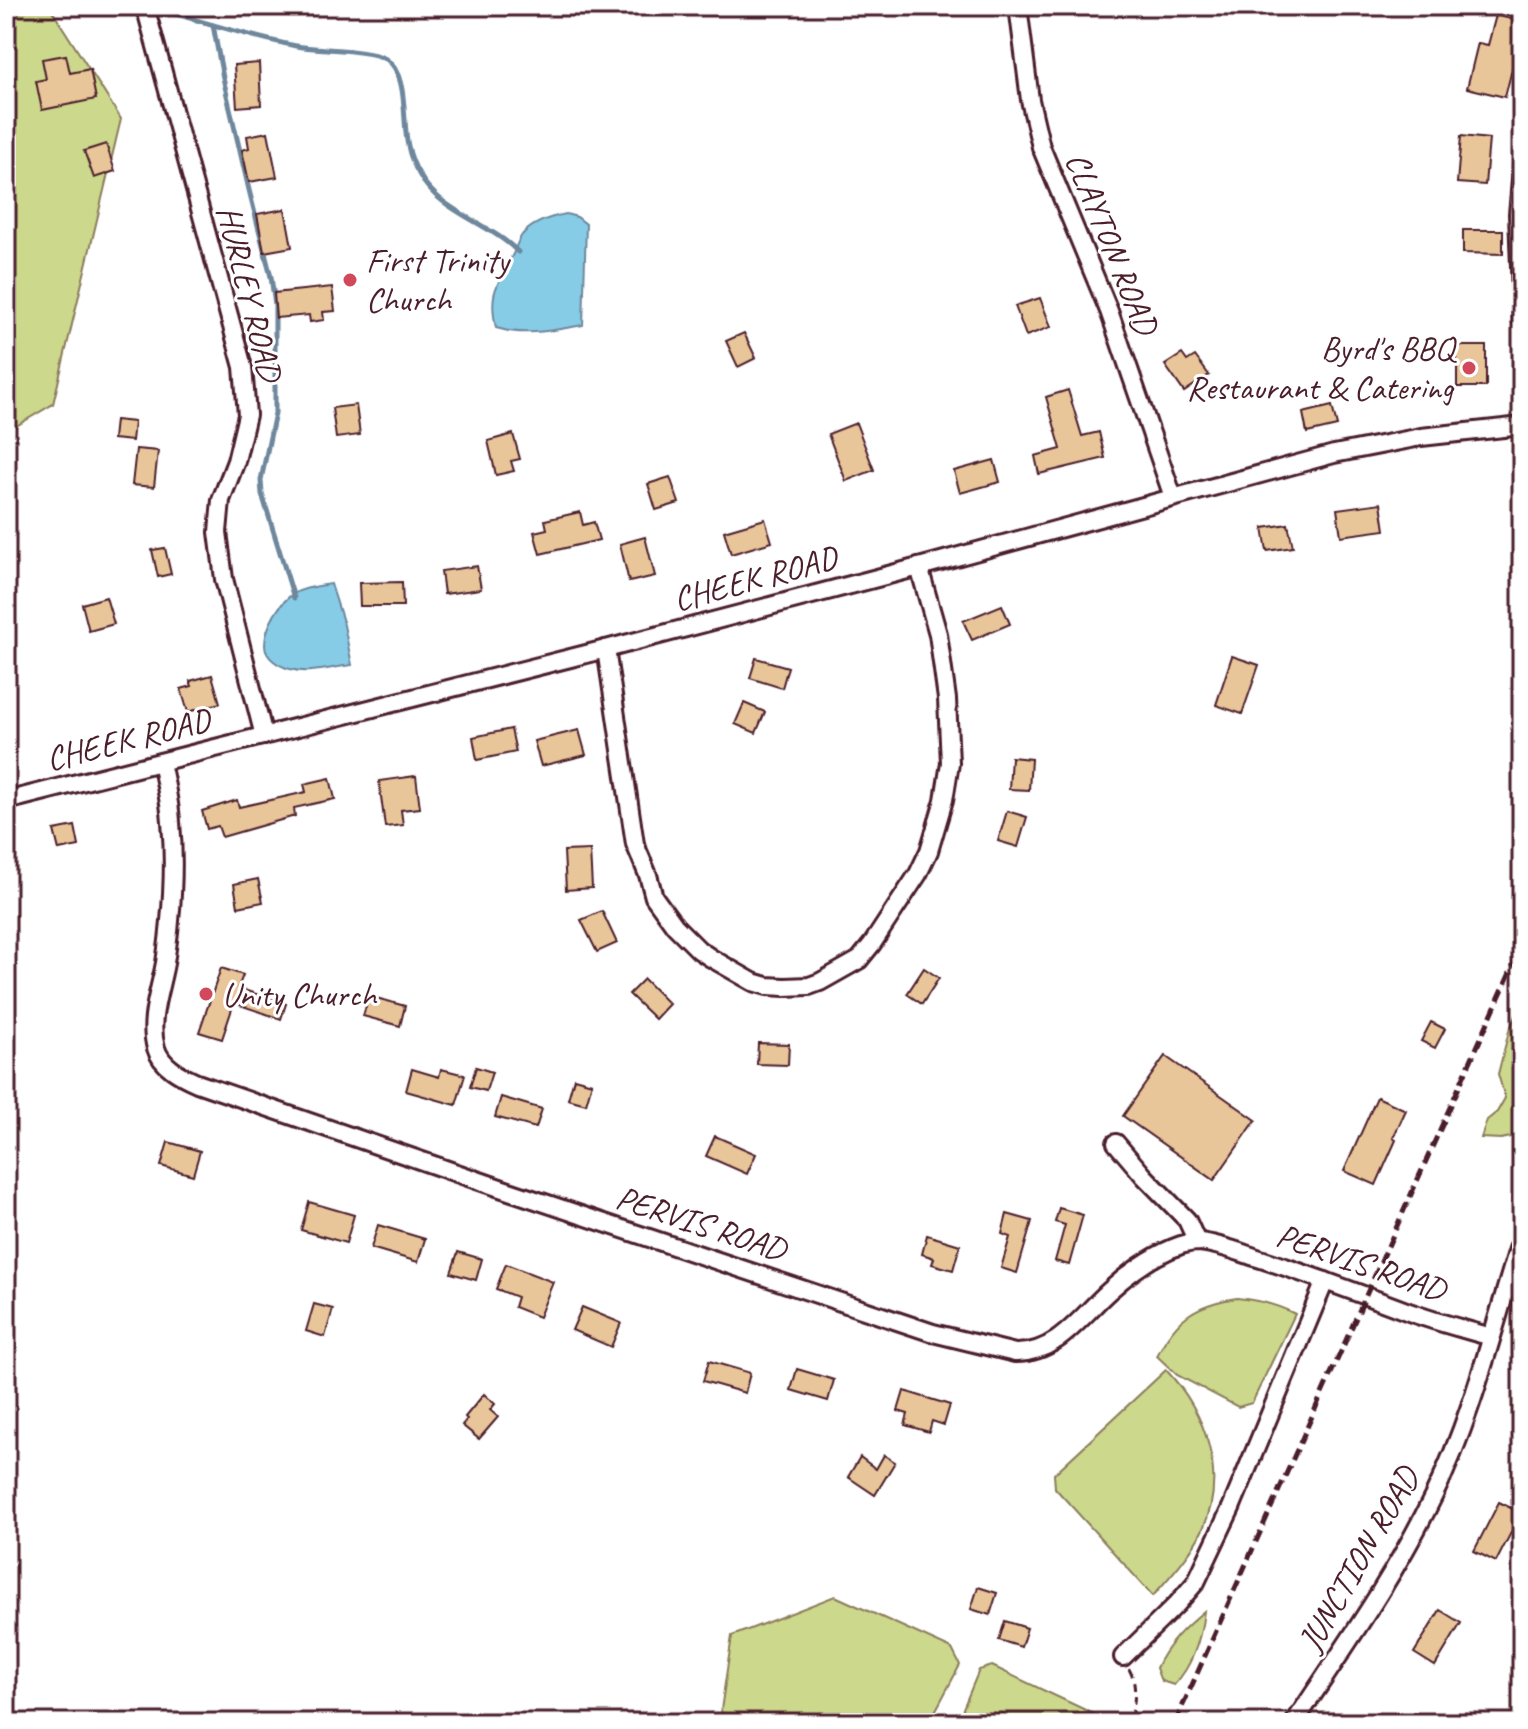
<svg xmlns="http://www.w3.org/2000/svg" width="1528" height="1729" font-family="Caveat,sans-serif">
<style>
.green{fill:#ccd88c;stroke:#8b7c5c;stroke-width:2}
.water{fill:#86cce7;stroke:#6e879c;stroke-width:2}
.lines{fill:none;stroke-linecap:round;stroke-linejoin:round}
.stream{stroke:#6e879c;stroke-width:5}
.building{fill:#e9c59a;stroke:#4a1f2b;stroke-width:2}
.minor-casing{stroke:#4a1f2b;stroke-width:22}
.path{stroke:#4a1f2b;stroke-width:3;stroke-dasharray:8 6;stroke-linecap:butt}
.minor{stroke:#fff;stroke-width:16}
.rail{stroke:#4a1f2b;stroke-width:5;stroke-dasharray:12 6;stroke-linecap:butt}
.poi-dot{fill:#d1495b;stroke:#fff;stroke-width:3}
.labels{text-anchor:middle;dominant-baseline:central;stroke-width:6;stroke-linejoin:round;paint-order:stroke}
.street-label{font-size:34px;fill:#4a1f2b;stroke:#fff}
.poi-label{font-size:34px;fill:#4a1f2b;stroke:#fff;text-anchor:start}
</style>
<rect width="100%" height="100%" fill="#fff"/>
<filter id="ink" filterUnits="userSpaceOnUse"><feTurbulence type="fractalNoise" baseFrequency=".0125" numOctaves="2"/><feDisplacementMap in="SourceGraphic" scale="16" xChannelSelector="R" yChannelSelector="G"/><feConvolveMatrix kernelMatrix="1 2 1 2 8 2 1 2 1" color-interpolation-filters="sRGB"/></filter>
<g filter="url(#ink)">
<g class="green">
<path d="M6,6H49L121,119L53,404L6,432Z"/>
<path d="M1522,1003V1133L1520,1135L1501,1139L1481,1138L1487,1120L1497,1112L1505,1098L1498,1074L1509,1031Z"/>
<path d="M1237,1298C1258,1300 1276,1304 1295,1314L1252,1403L1238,1407L1177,1375L1157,1356C1175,1318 1196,1304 1237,1298Z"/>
<path d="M1166,1370C1206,1412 1228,1476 1202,1531C1190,1555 1171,1575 1153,1596L1055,1488L1054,1474Z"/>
<path d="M835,1596L952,1649L960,1665L929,1723H725L721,1710L732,1636Z"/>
<path d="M1204,1611C1201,1638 1193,1665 1174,1685L1161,1681L1156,1668C1166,1645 1185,1627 1204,1611Z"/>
<path d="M992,1666L1113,1723H957L979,1670Z"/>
</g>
<g class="water">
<path d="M566,214L577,217L586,224L583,325C554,330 525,337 496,328C488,290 498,285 514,252C516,247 518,240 522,235C533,222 550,217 566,214Z"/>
<path d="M331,584L344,625L352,665C332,667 309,675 290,669C279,666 265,658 265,645C265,627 280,601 295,593C306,587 319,586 331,584Z"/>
</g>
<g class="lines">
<g class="stream">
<path d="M149,6C197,20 246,36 296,46C318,50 370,49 386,59C409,74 402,122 408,146C410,155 414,166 419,174C438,211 490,223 518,252"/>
<path d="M213,25L223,78L249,190L271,277L275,305V413L261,480L262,494L294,598"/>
</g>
</g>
<g class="building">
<path d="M1496,15L1522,22V30L1505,97L1467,88L1478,43L1488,45Z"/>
<path d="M66,55L70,73L90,69L96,99L42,110L36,81L46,79L42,59Z"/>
<path d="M259,63L261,105L237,107L234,65Z"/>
<path d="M268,132L277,177L249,182L242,150L249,148L247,136Z"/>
<path d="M1461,136L1489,139L1485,185L1457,183Z"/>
<path d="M106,144L115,171L94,178L84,151Z"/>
<path d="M285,209L292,247L264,252L257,214Z"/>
<path d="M1463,230H1503V254L1463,253Z"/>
<path d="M332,287L335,311L323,312L324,320L310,322L309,315L276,318L274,293Z"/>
<path d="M1040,298L1051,327L1026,336L1015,306Z"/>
<path d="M744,333L756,358L738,367L726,341Z"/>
<rect x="1457" y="346" width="29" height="41"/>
<path d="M1182,354L1187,361L1195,356L1209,375L1184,392L1165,365Z"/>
<path d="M1068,390L1082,436L1099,432L1105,458L1039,474L1035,456L1061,449L1046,397Z"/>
<path d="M356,405L360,435L336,438L332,408Z"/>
<path d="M1332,406L1337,426L1307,433L1303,413Z"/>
<path d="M115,420L134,422L132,441L113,439Z"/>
<path d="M856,423L874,470L846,481L828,434Z"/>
<path d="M513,434L520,459L511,461L514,471L496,475L488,441Z"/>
<path d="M136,449L158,451L154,487L132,485Z"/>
<path d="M994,460L1000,482L960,493L954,471Z"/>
<path d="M670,477L679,503L656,510L648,484Z"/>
<path d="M1381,503L1385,530L1341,536L1337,509Z"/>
<path d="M580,512L583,525L594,522L599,540L540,554L534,532L547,529L545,520Z"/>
<path d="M765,519L772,542L731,554L724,531Z"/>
<path d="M1288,524L1293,547L1267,551L1263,528Z"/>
<path d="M645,537L655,576L629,582L620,544Z"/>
<path d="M165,548L171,574L158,577L152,550Z"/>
<path d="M477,566L481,589L444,594L441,571Z"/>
<path d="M402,582L403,606H360L359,583Z"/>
<path d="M106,597L114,624L89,631L82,604Z"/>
<path d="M1002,605L1010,624L972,640L963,621Z"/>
<path d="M1232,656L1259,665L1242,714L1216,705Z"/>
<path d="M756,658L788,667L782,688L750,678Z"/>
<path d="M212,675L220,703L188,712L181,689L192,686L190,681Z"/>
<path d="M744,703L765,712L756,733L735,724Z"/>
<path d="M511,729L516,752L477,760L473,737Z"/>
<path d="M579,730L586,755L541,766L534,741Z"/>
<path d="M1011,757L1031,759L1029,790L1009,789Z"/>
<path d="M416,776L420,808L401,810L403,825L385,827L379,781Z"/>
<path d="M330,778L335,799L294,808L295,816L222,837L218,826L207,829L202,811L237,800L239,807L306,792L304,784Z"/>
<path d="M1007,811L1027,817L1018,847L998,841Z"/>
<path d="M75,826L79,846L59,850L54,830Z"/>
<path d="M590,850L592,888L566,890L564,851Z"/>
<path d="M258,879L263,902L238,907L234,884Z"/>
<path d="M602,911L617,943L597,952L581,920Z"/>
<path d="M221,968L243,975L238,988L286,1004L281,1019L234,1003L222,1039L199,1032Z"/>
<path d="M924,968L939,978L922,1004L907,994Z"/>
<path d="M644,979L669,1004L655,1019L629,994Z"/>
<path d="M369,996L405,1006L400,1026L363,1016Z"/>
<path d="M1431,1022L1445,1029L1435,1048L1421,1041Z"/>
<path d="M758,1043L789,1044L788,1065L757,1064Z"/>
<path d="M1165,1056L1256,1120L1214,1180L1123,1116Z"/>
<path d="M476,1067L492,1072L486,1091L470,1087Z"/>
<path d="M412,1069L439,1077L441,1069L465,1075L456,1105L406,1091Z"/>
<path d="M574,1078L592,1083L586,1104L568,1099Z"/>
<path d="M501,1097L542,1109L536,1128L495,1117Z"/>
<path d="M1377,1097L1406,1110L1393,1138L1396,1140L1376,1185L1344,1171Z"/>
<path d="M715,1136L756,1154L747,1174L706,1156Z"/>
<path d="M168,1142L200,1151L193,1175L161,1166Z"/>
<path d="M309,1202L354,1215L346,1243L301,1230Z"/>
<path d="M1059,1208L1083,1215L1069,1265L1055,1261L1065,1225L1055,1222Z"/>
<path d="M1007,1214L1032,1221L1017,1273L1001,1268L1010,1237L1002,1234Z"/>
<path d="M378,1225L425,1239L418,1262L371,1248Z"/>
<path d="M927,1235L960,1245L953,1270L932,1264L934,1258L922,1254Z"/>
<path d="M458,1252L482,1259L476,1280L451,1273Z"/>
<path d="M506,1264L553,1282L539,1317L514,1307L517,1297L496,1289Z"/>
<path d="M314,1304L333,1309L325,1337L306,1331Z"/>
<path d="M582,1307L621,1323L611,1347L572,1330Z"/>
<path d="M709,1361L750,1373L745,1393L703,1381Z"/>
<path d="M797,1369L834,1380L828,1401L791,1390Z"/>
<path d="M904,1391L950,1405L944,1425L932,1421L929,1432L905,1425L908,1414L898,1411Z"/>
<path d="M484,1394L495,1404L490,1410L498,1417L479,1439L462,1425L467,1419L465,1417Z"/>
<path d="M884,1455L895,1462L875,1495L848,1477L860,1457L876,1469Z"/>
<path d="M1499,1502L1521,1513L1496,1562L1474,1551Z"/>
<path d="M978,1587L997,1593L990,1615L971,1609Z"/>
<path d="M1440,1610L1461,1623L1435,1666L1414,1653Z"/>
<path d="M1005,1621L1027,1628L1021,1647L999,1640Z"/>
</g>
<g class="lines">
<g class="minor-casing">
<g id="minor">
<path d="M145,6L243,367L247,415L236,461L221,500L218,532L224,579L264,736"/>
<path d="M1018,6L1030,100L1041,147L1109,311L1173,497"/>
<path d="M1522,169L1518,214L1522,320"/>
<path d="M606,649L635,844L648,875L654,897L675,926L699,950L711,958L753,982L767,986L785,987L809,986L820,982L859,960L872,944L918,874L929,851L944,800L950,763L947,699L938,634L919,567"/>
<path d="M161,762C165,782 170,802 171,822C174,854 173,889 170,921C169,935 167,949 165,963C160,991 148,1020 156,1048C161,1066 181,1076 197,1083L500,1188L933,1333L1015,1353C1057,1354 1081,1316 1109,1291C1130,1272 1155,1254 1181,1245C1187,1243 1194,1242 1199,1242C1221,1244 1244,1254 1264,1260C1313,1276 1361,1294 1409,1312C1436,1322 1464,1329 1491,1337"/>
<path d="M6,801L606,649L919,567L1334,454L1421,437L1522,426"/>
<path d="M1116,1143L1144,1176L1187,1220L1197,1242"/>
<path d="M1123,1657L1177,1604L1196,1582L1231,1508L1325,1281"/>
<path d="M1294,1723C1343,1649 1395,1576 1434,1495C1473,1416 1495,1321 1522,1236"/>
</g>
</g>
<path class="path" d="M1129,1669C1138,1685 1135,1705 1129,1723"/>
<use href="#minor" class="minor"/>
<path class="rail" d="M1175,1723L1522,946"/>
</g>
</g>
<g class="poi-dot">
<circle cx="350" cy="280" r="8"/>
<circle cx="1469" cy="368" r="8"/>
<circle cx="206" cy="994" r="8"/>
</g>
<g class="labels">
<g class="street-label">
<text transform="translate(1112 243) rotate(68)">CLAYTON ROAD</text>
<text transform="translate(250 293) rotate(76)">HURLEY ROAD</text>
<text transform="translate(755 578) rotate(-15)">CHEEK ROAD</text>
<text transform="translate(128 739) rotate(-14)">CHEEK ROAD</text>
<text transform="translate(701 1223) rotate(18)">PERVIS ROAD</text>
<text transform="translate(1361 1262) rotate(19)">PERVIS ROAD</text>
<text transform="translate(1358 1559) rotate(-60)">JUNCTION ROAD</text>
</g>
<g class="poi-label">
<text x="366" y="260">First Trinity<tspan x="366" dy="39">Church</tspan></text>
<text x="1453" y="348" text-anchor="end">Byrd's BBQ<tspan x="1453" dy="39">Restaurant &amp; Catering</tspan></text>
<text x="222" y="994">Unity Church</text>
</g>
</g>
<rect width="1528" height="1729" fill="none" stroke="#fff" stroke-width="32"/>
<rect x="16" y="16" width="1496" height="1697" fill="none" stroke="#4a1f2b" stroke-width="3" filter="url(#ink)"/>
</svg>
